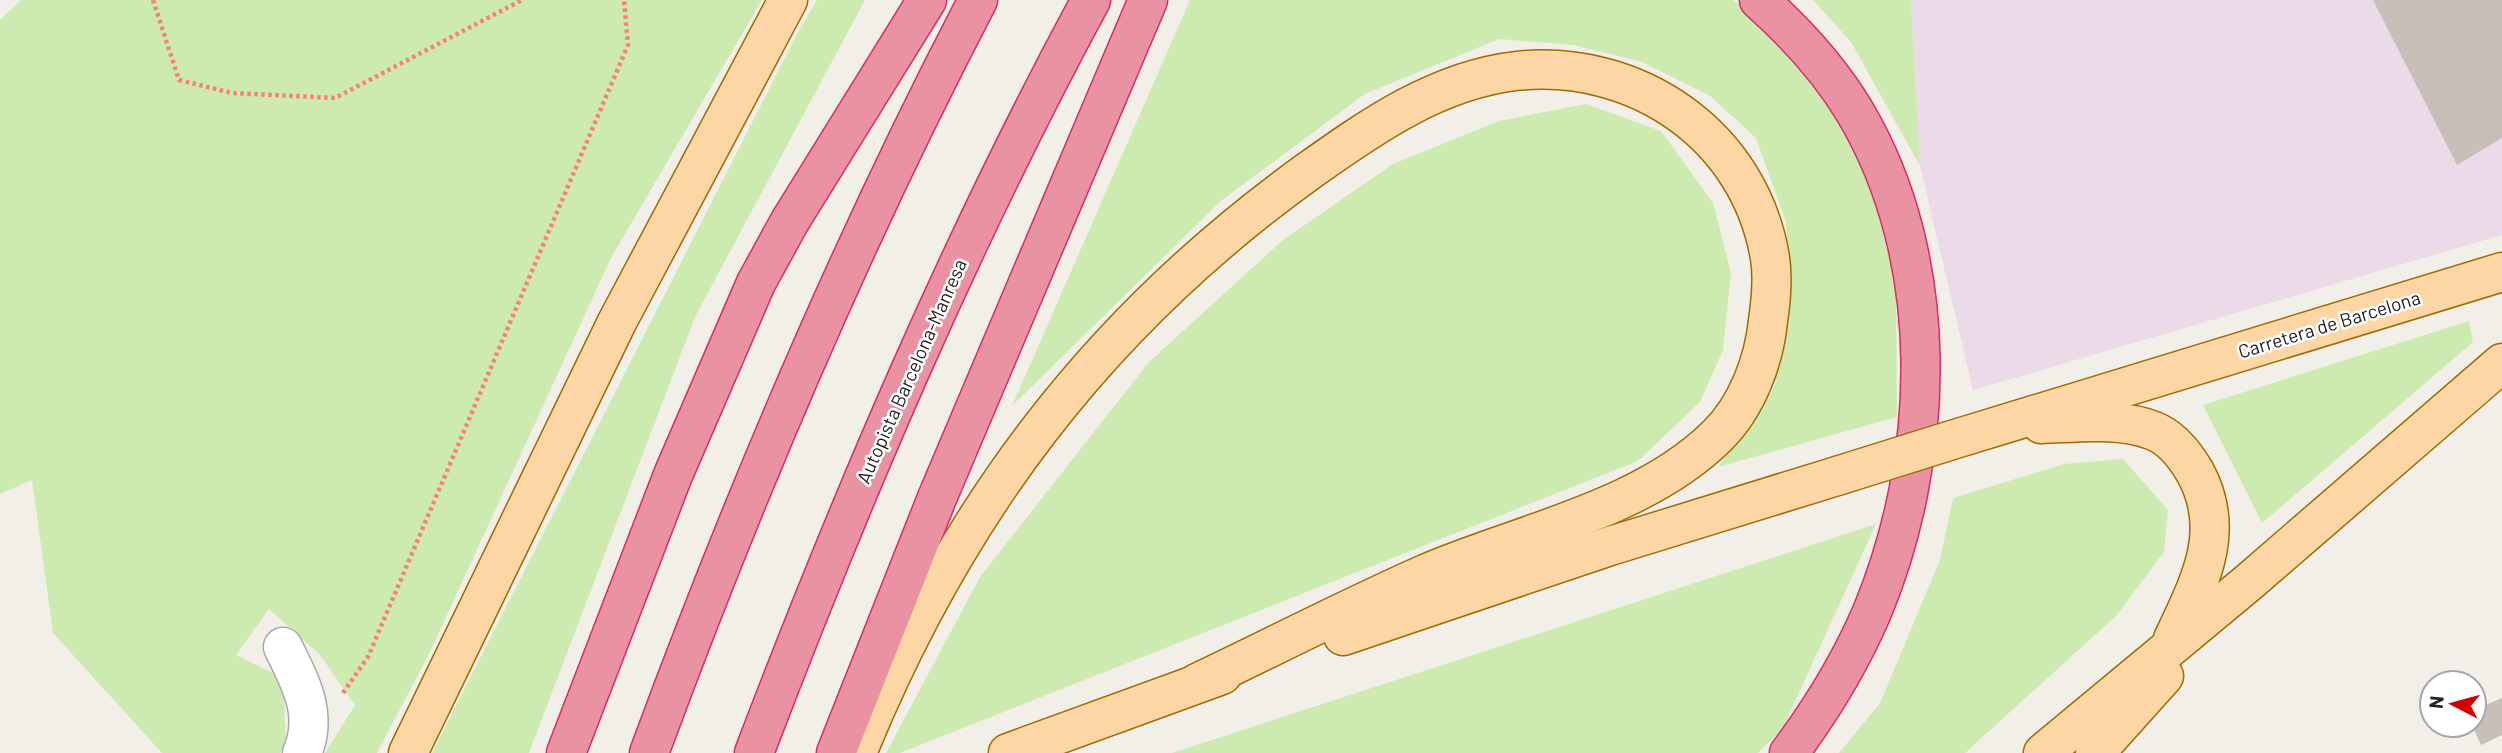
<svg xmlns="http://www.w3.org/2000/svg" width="2502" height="753" font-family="Barlow,sans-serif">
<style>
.industrial{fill:#ebdbe8}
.grass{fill:#cdebb0}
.building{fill:#c7bfb8}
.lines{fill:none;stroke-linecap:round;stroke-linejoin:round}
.minor-casing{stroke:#a9a9a9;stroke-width:41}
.major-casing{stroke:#a06b00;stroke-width:41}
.highway-casing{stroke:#dc2a67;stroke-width:41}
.path{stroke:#fa8072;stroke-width:4.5;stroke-dasharray:3.5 3.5;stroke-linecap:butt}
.minor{stroke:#fff;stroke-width:38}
.major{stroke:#fcd6a4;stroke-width:38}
.highway{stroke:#e892a2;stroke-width:38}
.major-bridge-casing{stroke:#a06b00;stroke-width:41;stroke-linecap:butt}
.major-bridge{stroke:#fcd6a4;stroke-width:38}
.labels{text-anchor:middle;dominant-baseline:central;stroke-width:5;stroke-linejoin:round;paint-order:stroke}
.street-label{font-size:19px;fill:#222;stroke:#fff}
</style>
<rect width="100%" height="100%" fill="#f2efe9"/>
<path class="industrial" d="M1911,0H2502V235L1973,390L1920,166Z"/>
<g class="grass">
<path d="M21,0H762L611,258L430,652L377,753H325L355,705L320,655L269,609L236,655L283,678L286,745L280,753H162L53,633L32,480L0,494V20Z"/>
<path d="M817,0H865L695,317L529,753H432L798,32Z"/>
<path d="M1190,0H1733L1750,13L1825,94L1867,167L1896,286L1897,417L1718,467L1774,388L1789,305L1786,222L1756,138L1710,96L1642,62L1573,45L1499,39L1365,94L1222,200L1012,406Z"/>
<path d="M1813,0H1911L1920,166L1851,42Z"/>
<path d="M1586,104L1661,131L1713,203L1731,273L1723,350L1700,402L1638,461L900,753H886L980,577L1149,362L1283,240L1393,164L1499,121Z"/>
<path d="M2469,321L2473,342L2262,523L2203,405Z"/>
<path d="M2123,459L2168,510L2164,552L2117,615L1965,753H1839L1880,703L1940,560L1953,498L2064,464Z"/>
<path d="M1876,524L1783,728L1758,753H1172Z"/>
</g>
<g class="building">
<path d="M2373,0H2502V138L2457,165Z"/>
<path d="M2502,698V735L2481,745L2472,725L2474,710Z"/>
</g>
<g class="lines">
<g class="minor-casing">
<path id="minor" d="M283,647C300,682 319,714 302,753"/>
</g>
<g class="major-casing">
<g id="major">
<path d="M2041,424C2076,423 2121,417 2154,431C2172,438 2185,455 2195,472C2228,532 2199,583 2173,639"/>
<path d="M1952,440L2502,272"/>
<path d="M1343,636L1610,546L1837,476"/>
<path d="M408,753L617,322L788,0"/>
<path d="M857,753C955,512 1097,323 1310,170C1372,126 1438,80 1516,71C1637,58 1750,136 1770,258C1773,278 1771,301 1768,321C1764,361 1747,406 1718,435C1643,510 1520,533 1425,574C1348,608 1273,647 1197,683"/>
<path d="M1008,753L1222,675"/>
<path d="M2043,753L2249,582L2502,363"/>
<path d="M2095,753L2164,676"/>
</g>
</g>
<g class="highway-casing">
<g id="highway">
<path d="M1759,0C1796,33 1830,70 1855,112C1943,260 1936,458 1872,612C1850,663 1822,709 1789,753"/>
<path d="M566,753L673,475L756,283L790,221L927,0"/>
<path d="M649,753C744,496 851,243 978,0"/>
<path d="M754,753C852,496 960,242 1091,0"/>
<path d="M836,753L937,498L1148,0"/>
</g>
</g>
<g class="path">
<path d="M153,0L179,80L232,93L335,98L522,0"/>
<path d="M343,693L368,657L628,45L624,0"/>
</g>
<use href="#minor" class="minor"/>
<use href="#major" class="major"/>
<use href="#highway" class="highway"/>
<g class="major-bridge-casing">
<path id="major-bridge" d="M1837,476L1952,440"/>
</g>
<use href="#major-bridge" class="major-bridge"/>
</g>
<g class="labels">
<g class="street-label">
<text transform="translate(2329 324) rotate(-17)">Carretera de Barcelona</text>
<text transform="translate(911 371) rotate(-66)">Autopista Barcelona-Manresa</text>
</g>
</g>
<g transform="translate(2453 704) rotate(276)"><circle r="33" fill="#ffffff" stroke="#a7a7a7" stroke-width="2"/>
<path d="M0-5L12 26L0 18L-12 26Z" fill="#d40000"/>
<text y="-10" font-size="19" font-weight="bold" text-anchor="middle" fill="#222222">N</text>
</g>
</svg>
